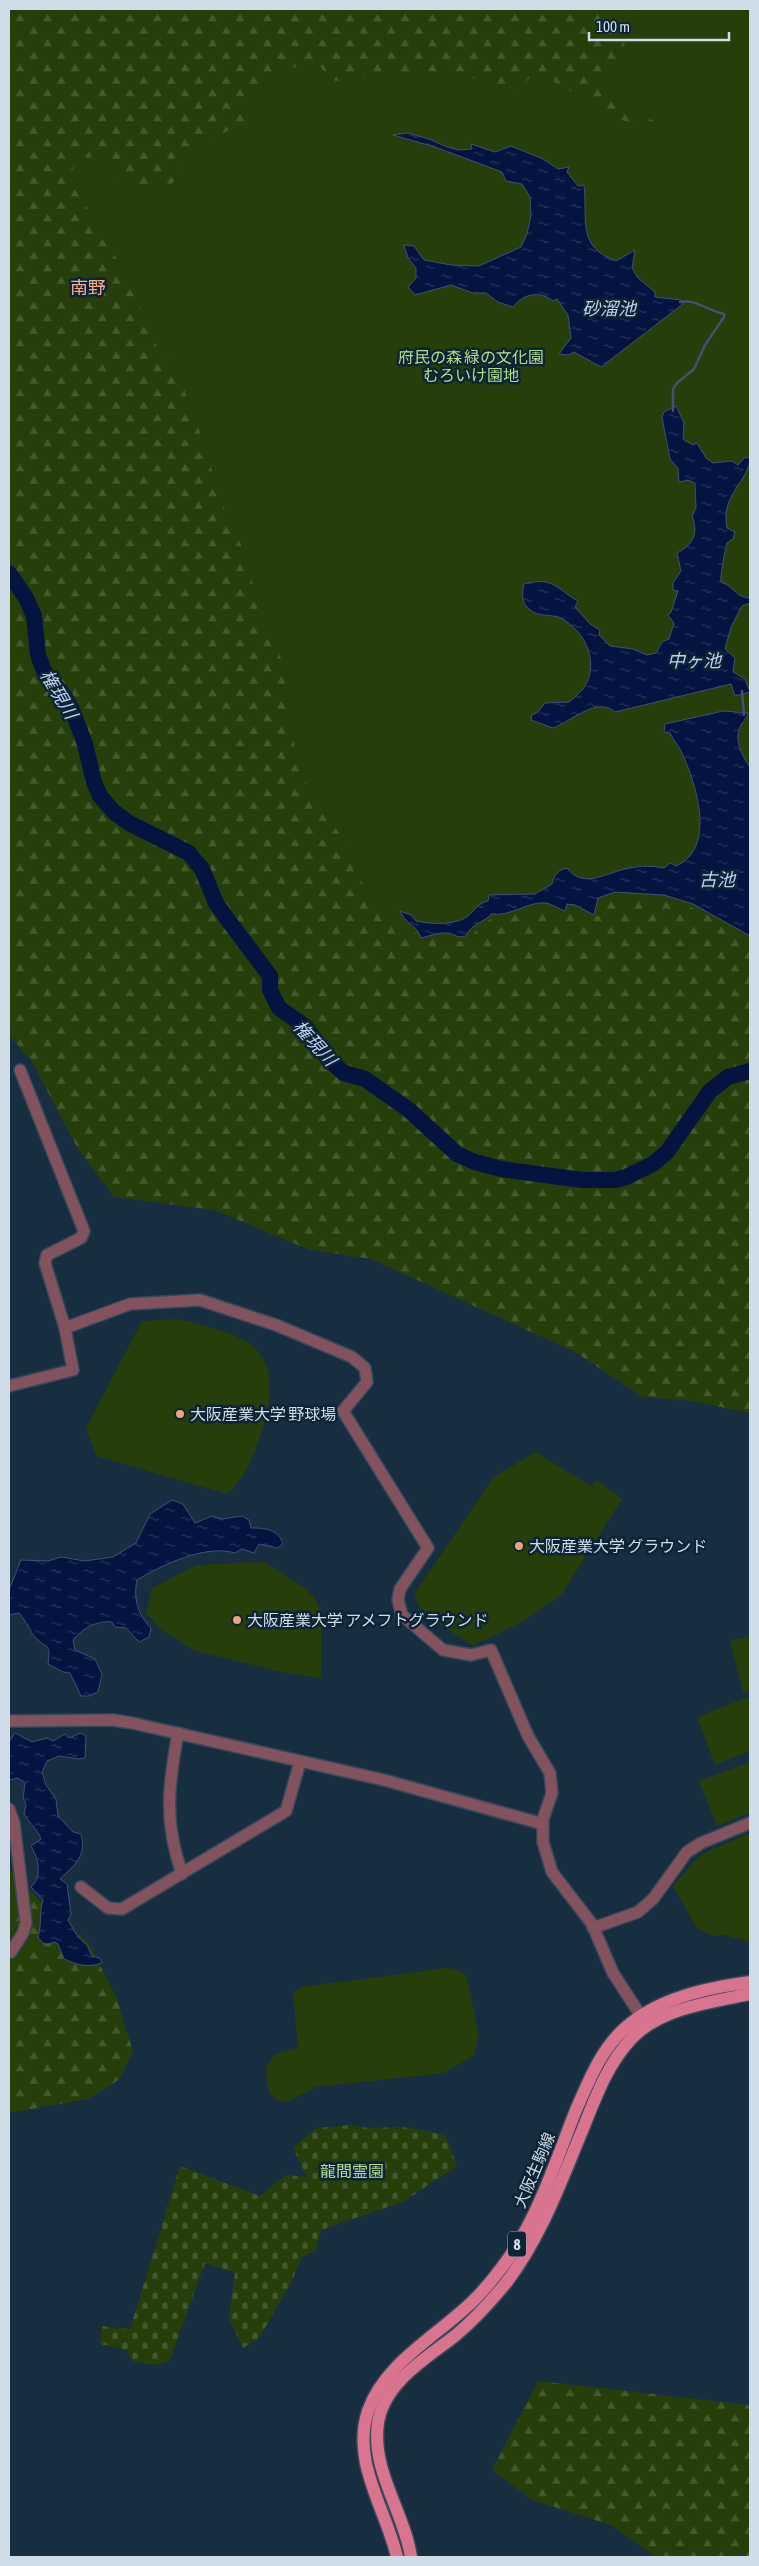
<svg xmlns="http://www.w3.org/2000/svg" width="759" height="2566" font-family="'Asap Condensed','Noto Sans JP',sans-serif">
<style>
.forest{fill:url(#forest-firs)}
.cemetery{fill:url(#cemetery-stones)}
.green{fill:#263e0a}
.water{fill:url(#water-ripples);stroke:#415073}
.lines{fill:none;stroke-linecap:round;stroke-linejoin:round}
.stream{stroke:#415073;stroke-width:2.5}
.river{stroke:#041340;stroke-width:16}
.minor-casing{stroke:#344a5b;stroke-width:14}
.primary-casing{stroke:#344a5b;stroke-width:15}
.minor{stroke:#83525d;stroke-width:11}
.primary{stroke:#d9748e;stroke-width:12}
.poi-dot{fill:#f0a27a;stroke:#0c2435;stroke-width:2}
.labels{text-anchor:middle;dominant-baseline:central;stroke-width:5;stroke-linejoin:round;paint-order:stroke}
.shield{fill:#0c2435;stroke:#94a6b3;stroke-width:1}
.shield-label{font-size:15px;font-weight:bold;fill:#cfdde9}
.park-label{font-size:16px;fill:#b2df8b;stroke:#0c2435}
.poi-label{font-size:16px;fill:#cfdde9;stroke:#0c2435;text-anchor:start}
.street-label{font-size:16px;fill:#cfdde9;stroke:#0c2435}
.neighbourhood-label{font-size:18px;fill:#f7ad89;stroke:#0c2435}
.water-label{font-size:18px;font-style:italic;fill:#bfd0ef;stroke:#0c2435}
</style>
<defs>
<pattern id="forest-firs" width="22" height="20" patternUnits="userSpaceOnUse" patternTransform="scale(1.25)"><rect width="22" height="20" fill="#263e0a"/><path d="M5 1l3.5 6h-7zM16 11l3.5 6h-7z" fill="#44592e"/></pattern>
<pattern id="cemetery-stones" width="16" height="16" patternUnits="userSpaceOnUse" patternTransform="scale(1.25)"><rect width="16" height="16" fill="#263e0a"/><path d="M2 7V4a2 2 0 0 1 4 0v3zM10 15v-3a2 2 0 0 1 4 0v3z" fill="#44592e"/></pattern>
<pattern id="water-ripples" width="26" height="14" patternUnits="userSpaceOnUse" patternTransform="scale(1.25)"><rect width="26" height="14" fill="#041340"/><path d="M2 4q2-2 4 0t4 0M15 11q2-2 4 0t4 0" fill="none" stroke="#28355c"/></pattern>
</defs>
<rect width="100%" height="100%" fill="#162e40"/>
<g class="forest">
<path d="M9,9H750V1413L691,1401L643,1397L575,1352L371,1259L310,1250L214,1210L114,1197L78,1149L31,1060L9,1036Z"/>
<path d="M9,1869L49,1910L89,1943L117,1999L133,2051L120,2079L88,2099L9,2113Z"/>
<path d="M538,2381L750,2405V2557H656L611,2525L532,2500L492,2470Z"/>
</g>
<path class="cemetery" d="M351,2125C370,2130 380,2127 399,2127C416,2128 430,2131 446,2136L457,2166L403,2202L321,2230L316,2251L302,2257L291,2283L259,2338L243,2348L229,2319L235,2273L205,2263L170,2360L156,2365L132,2361L126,2350L100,2344L102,2326L130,2329L180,2166L260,2196L286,2175L307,2177L293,2148L316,2128Z"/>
<g class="green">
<path d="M607,9H750V944C743,941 735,938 729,933C720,925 710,915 698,910C674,899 632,895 606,898L602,903V914L595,917L570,907V912L563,915L545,907L504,918L493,917L476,930L469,941H458L446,936L423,940L398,918L382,909L354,872L347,845L305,782L288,720L285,670L279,653L261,625L248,560L223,505L193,411L174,365L156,345L149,323L130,289L125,268L108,248L87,207L68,180L78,158L97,157L121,182L138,195L172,184L194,150L249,119L254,113L247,106C250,88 298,61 316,61L331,80L342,82L355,78L388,77L431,72L477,79L505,89L517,90L533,75L544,76L622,120L665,138L654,121L624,107L607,90V73L616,66L625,43L617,40L614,16Z"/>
<path d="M177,1319C247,1335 287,1346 263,1427C256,1451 246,1478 227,1494L96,1456L86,1428L142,1321Z"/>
<path d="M535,1452L591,1486L597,1480L622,1499L562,1594L524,1621L472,1646L421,1611L414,1594L493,1478Z"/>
<path d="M264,1562L308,1590L321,1608V1678L290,1674L195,1651L159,1628L146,1612L152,1588L197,1565Z"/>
<path d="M750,1636V1690L743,1692L730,1641Z"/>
<path d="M748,1697L750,1704V1751L715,1765L697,1717Z"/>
<path d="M750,1762V1813L717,1826L699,1781Z"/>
<path d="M750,1833V1942L725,1935L712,1936L697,1928L673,1886L700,1855Z"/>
<path d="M446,1968L456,1969L466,1975L479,2034L474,2055L444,2073L316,2087L285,2103C265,2095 267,2087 266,2067L275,2054L298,2048L293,1994L301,1987Z"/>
</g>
<g class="water">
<path d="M408,133L429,139L447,147L459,150L472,149L471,144L495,152L511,146L543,159L558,169L569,167L567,172L578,186L584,185C588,219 576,247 616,261L635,250L632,268L638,278L655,292V297L681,300L683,304L601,367L574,352L568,355L559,354L571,338L568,315L557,299L553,301C539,290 523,294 513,307L498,302L486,293H473L451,285L415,295L408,287L416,278V268L408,258L404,245L414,246L424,260L451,265L479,266L521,247L527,234L531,215L530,197L522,184L506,181L502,172L435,147L393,135Z"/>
<path d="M676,406L684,423L683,439L693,445L697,443L706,458L713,463L732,461L738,465L744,458L750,457C750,481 720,494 727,528L735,532L733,539L727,543C725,550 720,576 721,582C734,586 736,598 750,598V603L742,606L731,627L725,649L735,658L733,672L745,679L750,692L735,696L731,684L615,712C597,696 572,721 553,728L531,720L532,715L538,712L545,703L569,702C576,696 584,690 587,682C598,658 583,630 562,619C552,613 539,618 529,609C521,602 522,594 524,584C554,576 556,589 578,601L575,607L590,624L600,630L599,635L610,646L633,649L647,655L656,653L662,642L669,639L674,623L668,615L671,612L678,591L673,590V583L681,571L677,553C693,545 699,533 692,516L696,508L695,483L688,480L679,482L678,468L670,459L662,417L664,412Z"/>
<path d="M723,711L748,713C747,719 742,722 740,727C734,741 742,756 750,767V936L693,904L664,895L615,892L598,898L594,915L575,905L567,904L565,911C559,909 552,904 546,903C528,901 511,917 492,914C484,922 471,924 466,936L458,937C447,929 433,935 421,938C416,924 405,924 400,911L411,915L416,921C430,924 450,925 463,919C474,914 475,904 488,901L489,895L535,894L552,884C554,875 558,870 567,868C582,888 603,875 621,870C636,866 649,865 664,868L670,863L676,866C717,848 696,784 682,753C679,746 673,740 670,733L664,732L665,724Z"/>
<path d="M172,1500L183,1504L195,1523L212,1516L222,1519L242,1516L249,1520L251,1528C264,1528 279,1529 283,1544L277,1548L259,1544L254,1553L242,1549L235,1553C206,1544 162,1565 137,1580C133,1599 138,1615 151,1628L149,1637L139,1642L126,1628L115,1627L112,1622C97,1620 82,1629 73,1640L75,1650L95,1659L102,1674L98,1692L89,1696H81L70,1673L63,1672L48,1664C51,1642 47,1650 35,1637C30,1632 27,1622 19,1613L9,1615V1590L21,1560L48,1561L61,1557L85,1561L113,1557L136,1543L150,1514Z"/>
<path d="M15,1733L32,1742L47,1738L53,1741L65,1734L69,1738L81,1733L86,1736L85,1758L79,1759L59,1756L47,1761L42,1772L46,1785L56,1799L58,1816L73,1832L81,1834C87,1857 75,1864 60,1879L67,1884L71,1914L68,1920L78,1937L87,1945L92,1956L100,1958L102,1963C87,1968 78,1965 64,1959L58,1944L54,1942C46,1945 43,1945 38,1937C42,1924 39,1913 43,1900L31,1887C43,1876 38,1858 31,1846L41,1839C37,1828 29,1823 24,1814L26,1804L23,1799L25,1784L18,1778L9,1780V1742Z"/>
</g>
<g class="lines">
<g class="stream">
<path d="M673,411V389L677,383L694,369L705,345L724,317V314C709,311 696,299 680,302"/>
<path d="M742,691L744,715"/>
</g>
<path class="river" d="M9,573L26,598L34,616L38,655L44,671L65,697L72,710L85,744L94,782L100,796L114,812L129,823L189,853L202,869L216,903L228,920L270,976V990L279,1008L306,1027L328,1059L344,1073L365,1079L409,1110L457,1154L475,1162L501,1169L582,1180H615L626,1177L653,1164L667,1152L710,1091L728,1077L750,1071"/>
<g class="minor-casing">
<g id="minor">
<path d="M20,1070L84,1231L81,1238L47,1255L45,1263L65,1328"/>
<path d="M9,1386L73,1370L65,1328L130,1304L200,1300L276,1325L352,1357L365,1368L367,1382L343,1411L428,1548L400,1589L398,1600L402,1615L443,1650L471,1655L491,1650L528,1736L550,1773L552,1793L543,1819V1842L552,1872L592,1924L613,1973L641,2016"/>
<path d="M9,1721L113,1720L132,1723L384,1780L543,1824"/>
<path d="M178,1733C168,1787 164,1822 182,1874"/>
<path d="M9,1809L14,1823L26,1923L23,1933L11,1952L9,1951"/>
<path d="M81,1887L108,1908L122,1909L286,1811L300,1762"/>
<path d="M593,1928L638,1912L653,1899L687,1852L701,1843L750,1823"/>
</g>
</g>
<g class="primary-casing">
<g id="primary">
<path d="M397,2557C386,2509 351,2462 368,2411C385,2362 439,2335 474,2300C487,2287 498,2273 508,2259C539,2215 556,2160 576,2110C589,2081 600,2051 624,2029C657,1998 707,1988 750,1982"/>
<path d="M411,2557C404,2511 371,2471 378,2423C384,2382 427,2358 456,2335C474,2320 492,2300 506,2283C541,2237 560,2184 582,2131C595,2099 607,2064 632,2038C661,2008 711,2002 750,1994"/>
</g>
</g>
<use href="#minor" class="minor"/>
<use href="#primary" class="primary"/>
</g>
<g class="poi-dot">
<circle cx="180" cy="1414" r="5"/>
<circle cx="519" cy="1546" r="5"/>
<circle cx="237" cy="1620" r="5"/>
</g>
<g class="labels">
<rect class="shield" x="508" y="2231.5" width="18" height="25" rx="4"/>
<g class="shield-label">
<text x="517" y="2244">8</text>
</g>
<g class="park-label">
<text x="471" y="357">府民の森 緑の文化園<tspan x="471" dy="18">むろいけ園地</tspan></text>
<text x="352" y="2171">龍間霊園</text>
</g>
<g class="poi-label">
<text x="190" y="1414">大阪産業大学 野球場</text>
<text x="529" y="1546">大阪産業大学 グラウンド</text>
<text x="247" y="1620">大阪産業大学 アメフトグラウンド</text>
</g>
<g class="street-label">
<text transform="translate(534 2170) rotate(-67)">大阪生駒線</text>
</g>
<g class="neighbourhood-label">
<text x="88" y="287">南野</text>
</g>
<g class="water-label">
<text x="609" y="308">砂溜池</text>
<text x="694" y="660">中ヶ池</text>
<text transform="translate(59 694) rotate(59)">権現川</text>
<text x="717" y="879">古池</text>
<text transform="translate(315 1043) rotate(48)">権現川</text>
</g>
</g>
<rect width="759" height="2566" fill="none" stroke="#cfdde9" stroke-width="20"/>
<path d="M589 32v8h140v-8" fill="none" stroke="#cfdde9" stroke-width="2.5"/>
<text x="596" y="32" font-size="15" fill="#cfdde9" stroke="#0c2435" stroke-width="4" paint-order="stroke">100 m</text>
</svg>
